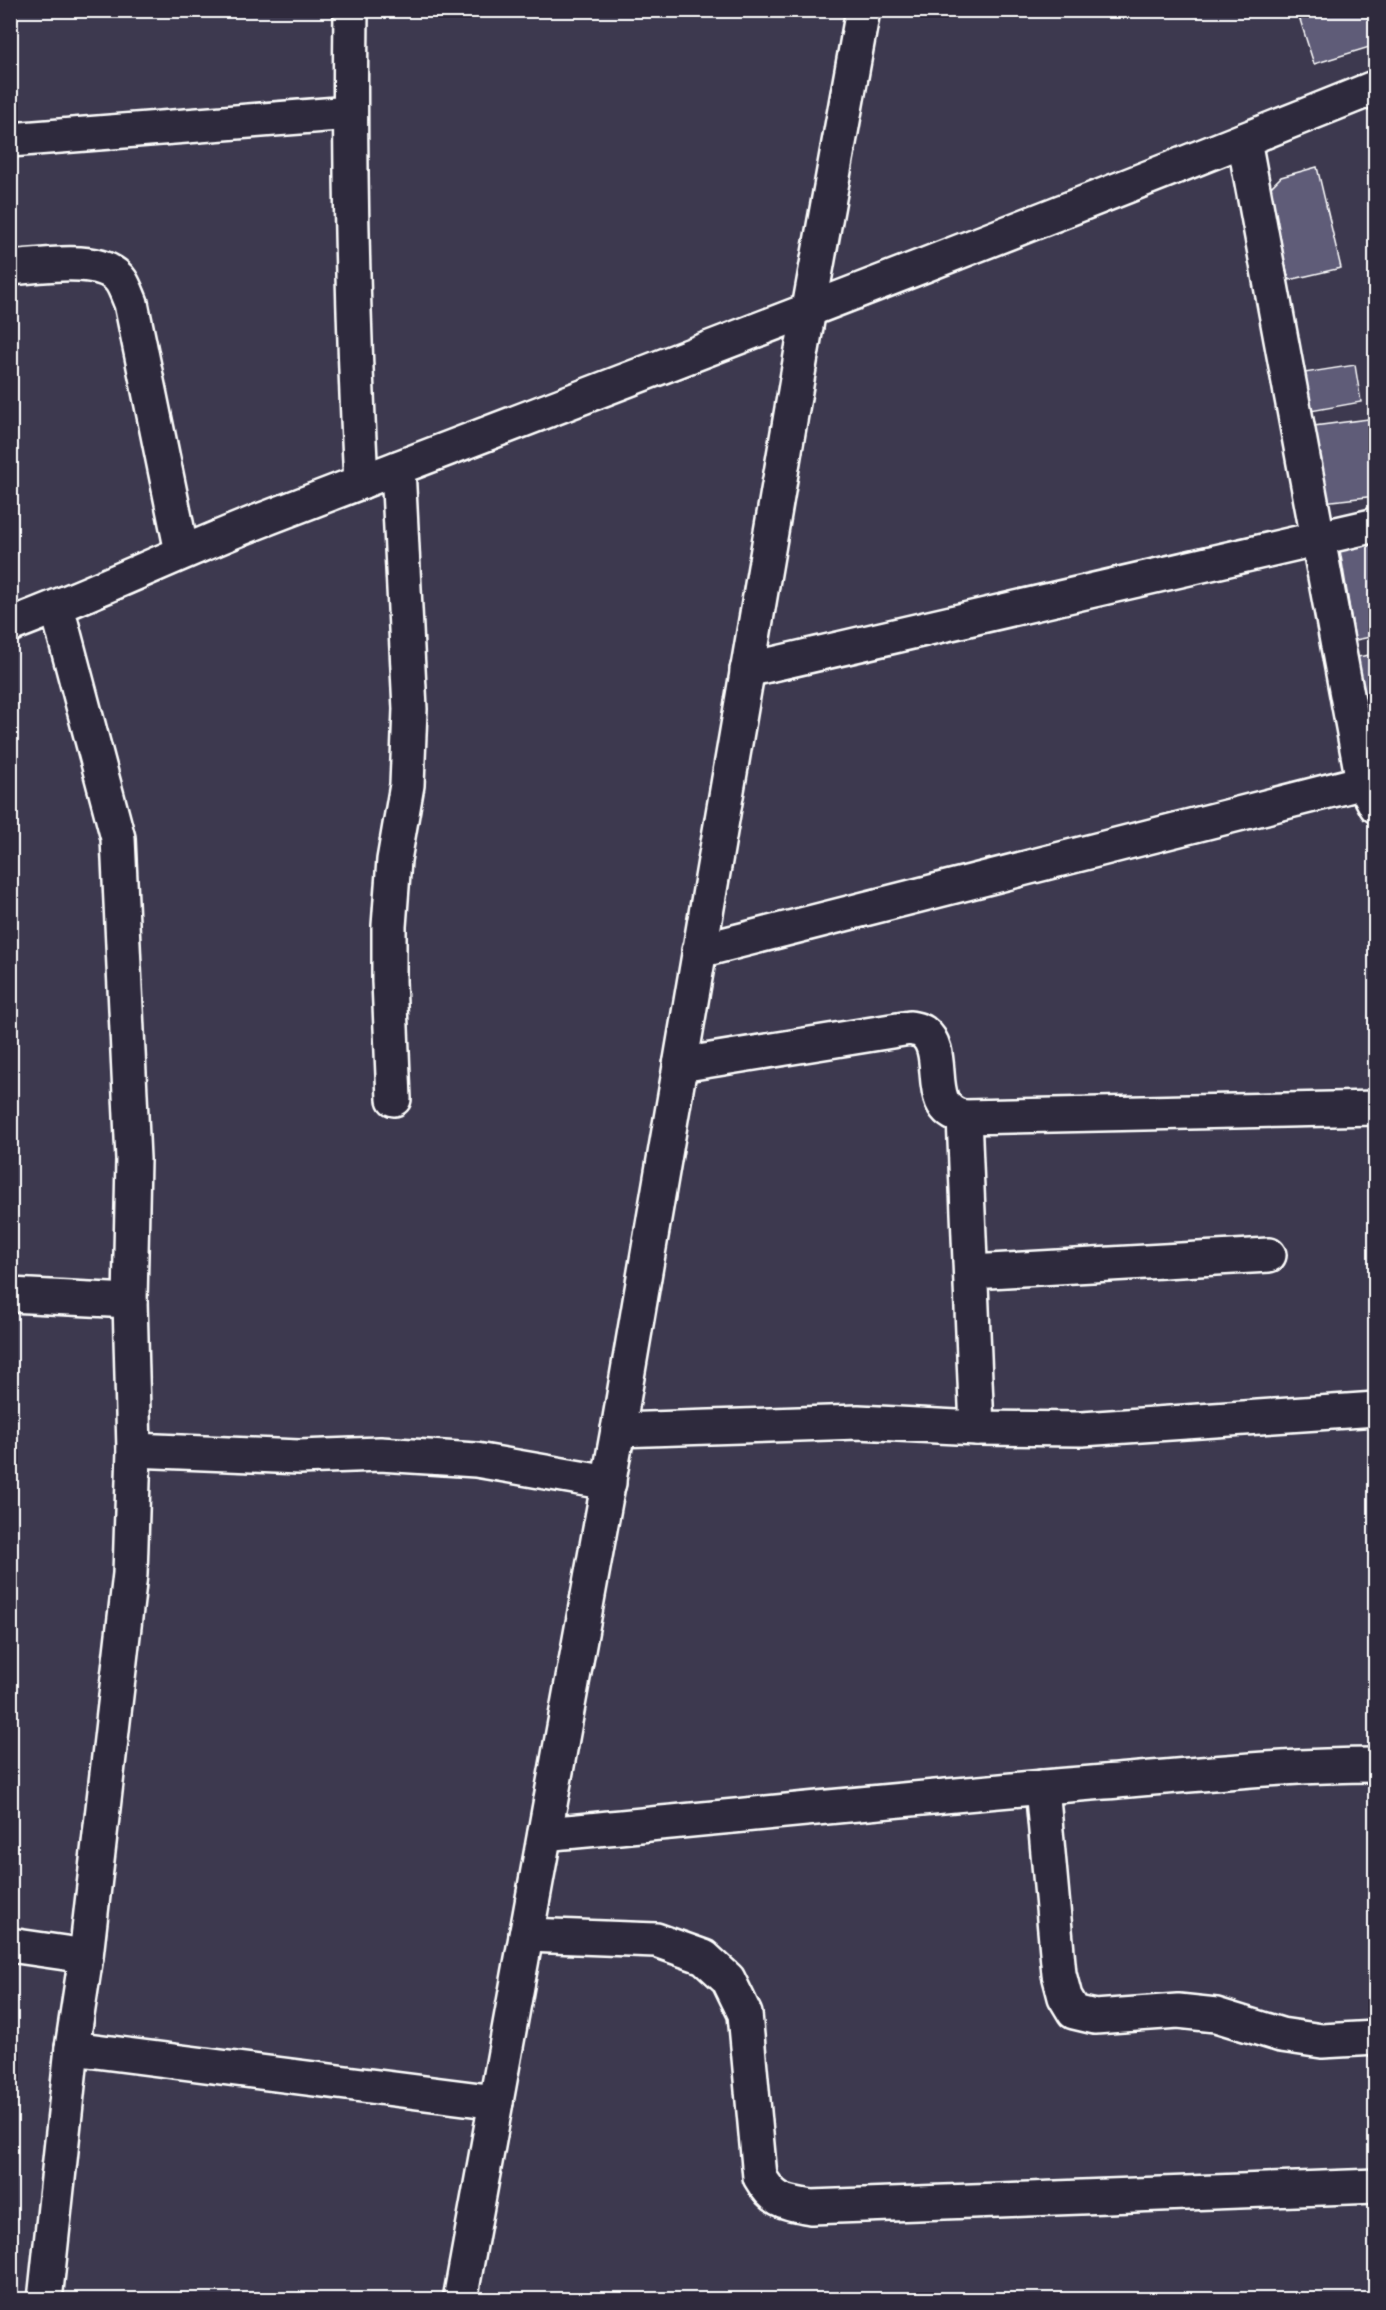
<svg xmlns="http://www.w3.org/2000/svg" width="1386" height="2310" font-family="'Indie Flower',sans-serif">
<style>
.building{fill:#5e5b78;stroke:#fff;stroke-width:1.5}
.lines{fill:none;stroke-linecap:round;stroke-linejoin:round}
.minor-casing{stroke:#fff;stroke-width:38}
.tertiary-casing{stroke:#fff;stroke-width:38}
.minor{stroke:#2f2a3d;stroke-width:33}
.tertiary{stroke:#2f2a3d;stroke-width:33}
</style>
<rect width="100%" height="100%" fill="#3d394f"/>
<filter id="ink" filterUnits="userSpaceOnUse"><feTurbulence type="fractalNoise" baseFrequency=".0167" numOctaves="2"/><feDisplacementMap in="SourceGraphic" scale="12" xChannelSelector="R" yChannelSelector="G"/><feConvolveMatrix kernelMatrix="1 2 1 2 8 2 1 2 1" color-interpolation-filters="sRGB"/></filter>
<g filter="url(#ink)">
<g class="building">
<path d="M1297,10H1376V45L1314,64Z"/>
<path d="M1317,167L1341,268L1289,280L1269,194L1271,187L1281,177Z"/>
<path d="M1355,365L1361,402L1311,411L1304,373Z"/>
<path d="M1376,418V496L1323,502L1314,426Z"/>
<path d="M1376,538V636L1355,640L1339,544Z"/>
<path d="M1376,654V752L1373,753L1357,657Z"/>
</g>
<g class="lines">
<g class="minor-casing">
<g id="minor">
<path d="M351,10C349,168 353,325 361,482"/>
<path d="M10,140L350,113"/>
<path d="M1244,140L1363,781L1376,806"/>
<path d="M10,268C39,266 103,254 121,281C125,287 128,296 131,303L182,552"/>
<path d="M747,670L1376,525"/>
<path d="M699,951L1376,779"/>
<path d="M680,1065L910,1028C914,1029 920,1030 923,1032C950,1052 921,1109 964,1117L1376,1108"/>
<path d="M394,1099L389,981V926L394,860L407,785L410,709L398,468"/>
<path d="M964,1117L977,1428"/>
<path d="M971,1272L1269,1255"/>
<path d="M10,1295L130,1301"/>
<path d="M618,1430L858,1422L977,1428L1082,1429L1376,1409"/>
<path d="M134,1450L299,1457L380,1454L476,1460L609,1483"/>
<path d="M1042,1787L1059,1974L1065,1997L1074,2012L1095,2017L1178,2011L1216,2015L1281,2035L1322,2041L1376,2038"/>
<path d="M545,1834C731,1817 918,1797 1104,1782C1194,1775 1285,1765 1376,1765"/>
<path d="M526,1935L656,1940L704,1957L728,1979L745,2014L760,2177C774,2202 784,2202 811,2207L1376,2186"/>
<path d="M10,1945L86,1956"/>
<path d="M72,2048L496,2102"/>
<path d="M45,2300L72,2048L86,1956L130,1574L134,1450L130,1301L133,1159L118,838L57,607"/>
<path d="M460,2300L618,1430L809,309L863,10"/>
</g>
</g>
<g class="tertiary-casing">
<path id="tertiary" d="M10,625C96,593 177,553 262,520C634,377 1006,236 1376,87"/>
</g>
<use href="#minor" class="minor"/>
<use href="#tertiary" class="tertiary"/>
</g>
</g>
<rect width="1386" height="2310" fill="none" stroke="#2f2a3d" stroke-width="36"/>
<rect x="18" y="18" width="1350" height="2274" fill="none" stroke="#fff" stroke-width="2" filter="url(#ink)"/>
</svg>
